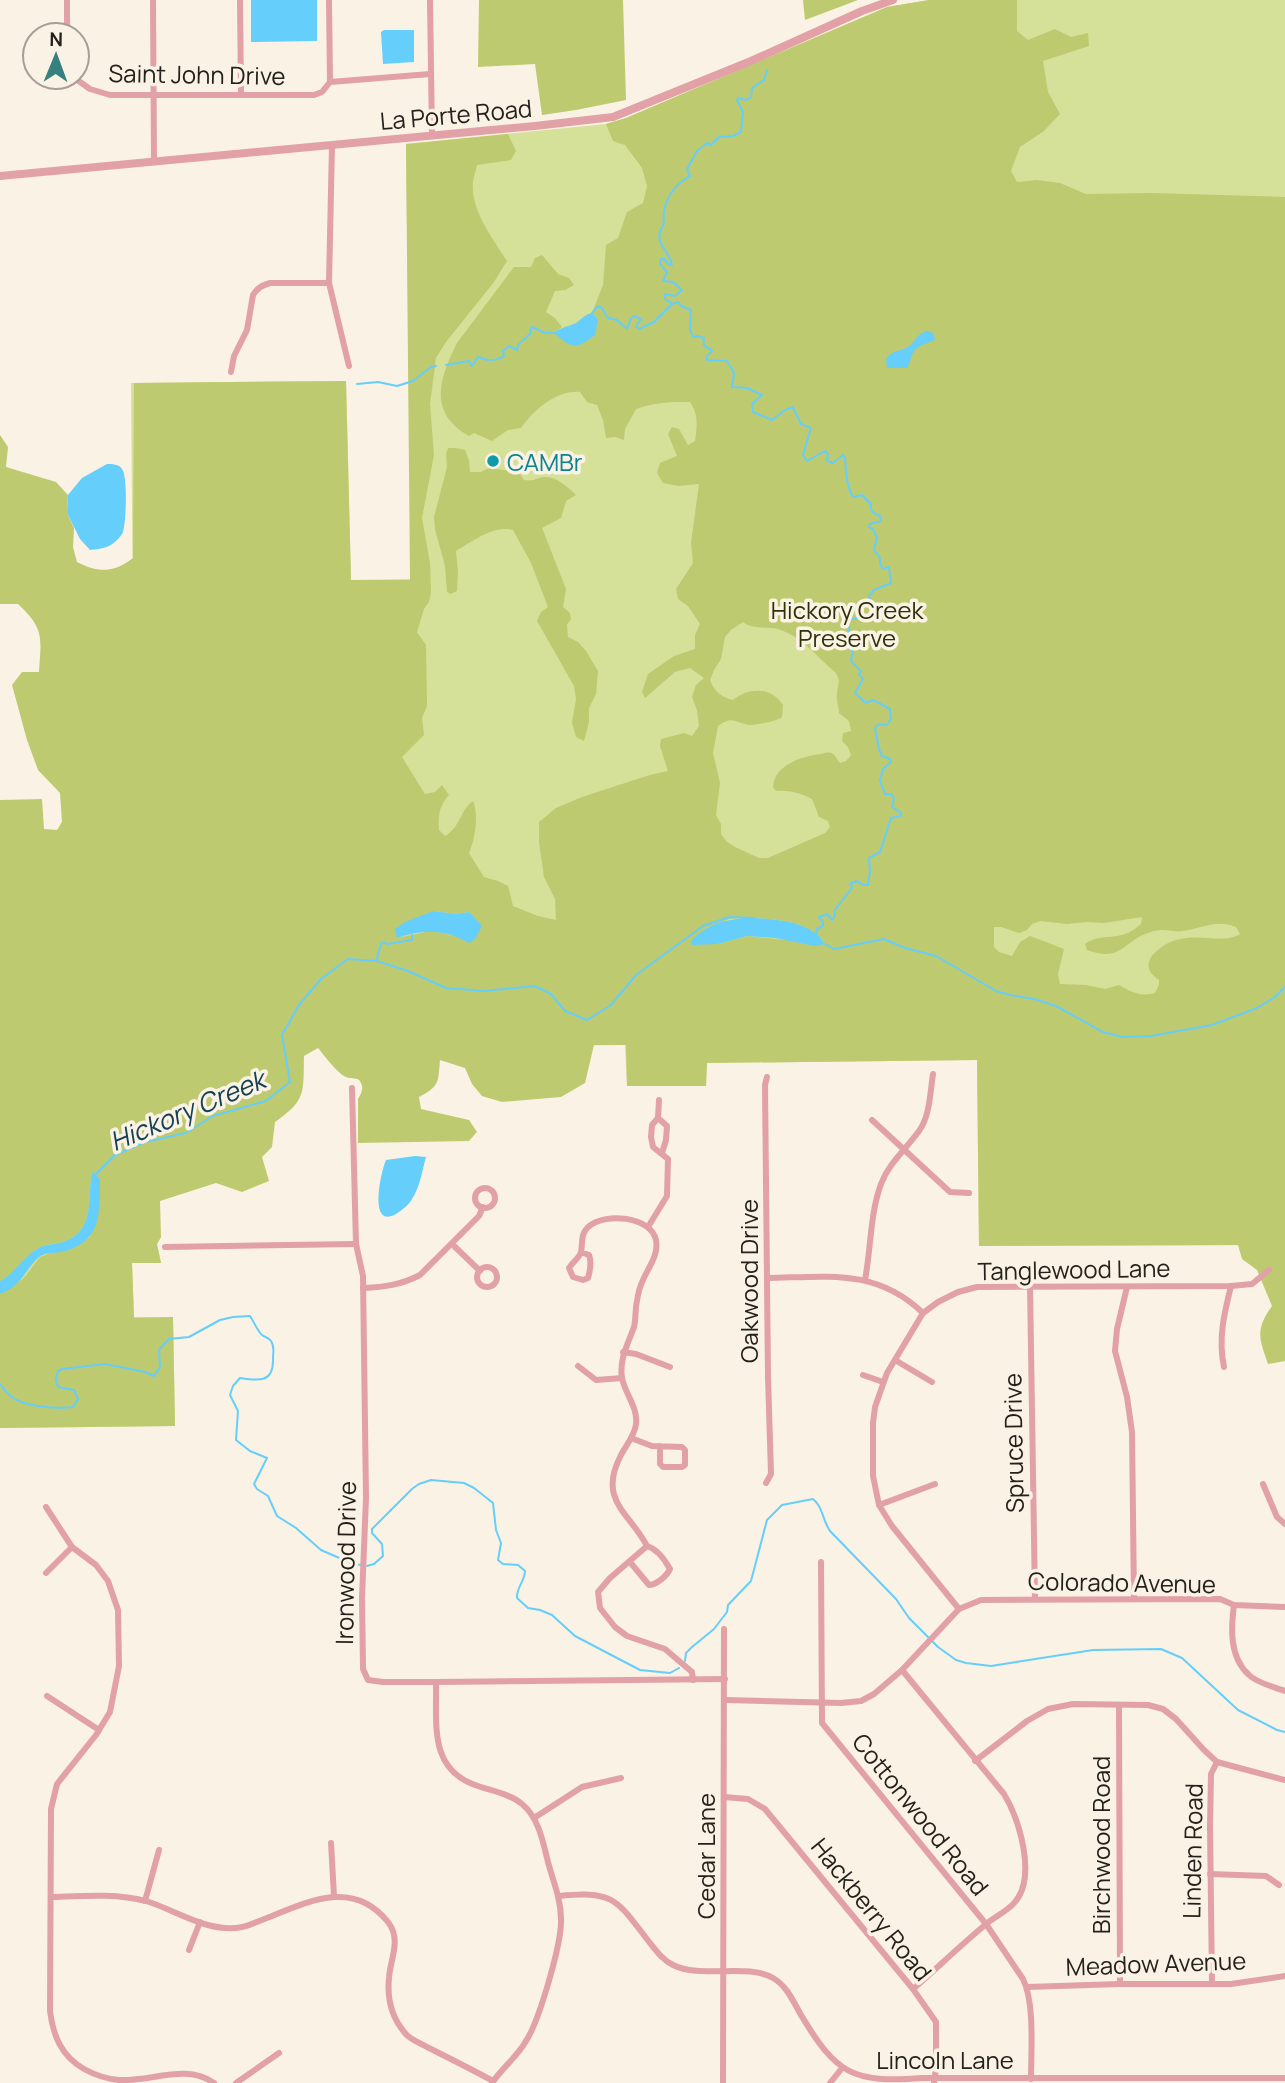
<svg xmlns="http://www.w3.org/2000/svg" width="1285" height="2083" font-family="Manrope,sans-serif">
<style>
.green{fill:#d5e098}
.forest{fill:#beca6f;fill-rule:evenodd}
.water{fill:#65cefb}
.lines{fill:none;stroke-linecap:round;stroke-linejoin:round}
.stream{stroke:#65cefb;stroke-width:2}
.minor{stroke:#e2a0a7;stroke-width:6}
.tertiary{stroke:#e2a0a7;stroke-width:8}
.culture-dot{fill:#0f9aa8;stroke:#faf2e4;stroke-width:2.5}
.labels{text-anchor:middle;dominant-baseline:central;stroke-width:7;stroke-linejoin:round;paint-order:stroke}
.street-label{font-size:24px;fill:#24211c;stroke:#faf2e4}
.culture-label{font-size:24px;fill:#0d838f;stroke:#faf2e4;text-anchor:start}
.park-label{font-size:24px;fill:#2d3109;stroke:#faf2e4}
.water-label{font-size:26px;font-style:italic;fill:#134053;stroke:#faf2e4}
</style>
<rect width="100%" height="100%" fill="#faf2e4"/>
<path class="green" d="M929,0H1285V1245L979,1246L977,1060L707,1063L706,1086H627L625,1045L346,1048V974L139,1159L161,1237L157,1244L161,1263H132L134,1317H173L175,1426L0,1428V894L135,893L131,383L346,381L351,580L411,579L406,144L606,124L626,118L887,7Z"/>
<g class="forest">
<path d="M479,0H623L626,100L576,110L542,115L535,64L478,67Z"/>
<path d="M803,0H858L805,20Z"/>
<path d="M929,0H1017V31L1028,40L1055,29L1071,37L1088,33L1089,46L1043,61L1048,92L1060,114L1044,131L1020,147L1011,171L1017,182L1037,180L1060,183L1086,194L1152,193L1285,197V1361L1268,1364C1259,1338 1255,1330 1272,1306L1257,1270L1242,1259L1238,1245L979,1246L977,1060L707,1063L706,1086H627L626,1045H594L585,1083L561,1097L502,1102L482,1096L472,1084L465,1068L440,1060C438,1082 440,1086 419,1097L421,1109L469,1120L477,1132L469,1141L358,1143V1099C361,1094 364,1089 361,1083C358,1076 352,1080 346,1077C337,1073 324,1055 318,1048L304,1056C303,1092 307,1100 275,1122L272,1147L262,1157L269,1181L242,1192L216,1183L160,1201L161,1237L157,1244L161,1263H132L134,1318L173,1317L175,1426L0,1428V1294L24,1278L40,1257L90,1237L92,1173C87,1198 95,1227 68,1240C57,1245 46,1243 37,1249C23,1258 15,1273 0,1281V800L42,799L44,829L57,830L62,822L60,793L38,770L27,740L12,685L22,672H39C41,638 45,629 18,604H0V435L8,447L6,467L56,482L68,495L67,513L74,528L73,547L77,562C98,573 114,573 133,558L134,383L346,381L351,580H410L406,144L508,134L516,151L511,160L477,165C476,170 474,176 473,181C470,210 493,239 507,261L494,282L446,342L436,358L430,404L434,455L422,518L430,563L431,592L429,602L424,609L417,632L426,645L427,706L422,718L424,735L402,757L425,794L435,792L442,785L449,795C439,806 438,816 439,830L445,836C460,828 460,810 473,801C479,815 475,839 469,853L484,877L498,881L508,886L513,906L538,916L556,920L555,899L544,877L539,842V822L556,808L582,797L650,775L668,771L660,746L661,739L684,733L692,736L699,726L697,710L692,697L696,685L704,678L690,668L675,672L645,698L642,692L648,674L674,656L695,649V635L700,624L688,606L678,599L676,589L693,563L691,543L699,484L678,486L663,483L657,473L660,463L677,456L668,434L672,427L679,429L688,445L695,441C697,427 699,415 690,402C671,402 655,402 636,409L625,429L624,440L615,437L606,438L603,420L597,405L587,402L580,392C556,390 534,410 521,428L508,430L492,441L474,433L469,436C428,413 439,379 457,343L514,267H531L535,258L542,255L558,274L569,278L574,285L565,290L555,291L546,312L555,318L562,327L554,333L598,319L592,313L603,285L606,245L618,238L627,212L643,203L647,186L642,168L625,145L613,141L606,124L626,118L887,7ZM743,622C755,631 769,625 781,630C803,638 817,657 835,672C842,681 837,685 837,695C836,700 839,707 839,713L849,721L851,731L843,733L842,741L848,747L851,755L846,761L840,763C837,760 836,756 833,754C829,751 825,753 821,754C803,756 774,765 773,787L776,791C790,790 800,793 812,799L819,817L828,821L830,827L825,833L768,858H759L735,847L726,841L721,834V824L716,815L720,783L713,753L718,726C733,715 735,723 750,725C756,725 778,721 782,717L783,705C772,687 749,687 733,700C722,698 714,691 710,680L714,670L721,659L725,637L731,630ZM433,911L456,914L469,912L479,930L475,939L449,935L435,930L397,938ZM1142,917L1141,924C1119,944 1103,931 1085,944L1087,950C1123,963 1123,940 1151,932C1165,927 1174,933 1183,931C1203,928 1217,919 1236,927L1240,934C1219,947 1188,926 1159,949C1155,953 1151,955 1149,962C1147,970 1152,975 1159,980V985L1155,993C1141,997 1131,992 1119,985L1105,989L1086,985L1060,984L1058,974L1064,949L1030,936L1020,942L1012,956L999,952L994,947V927H1001L1019,933L1027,930L1032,924L1040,921L1067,924L1087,922L1104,923ZM744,918C769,918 812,920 825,944L747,936L718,944L706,928L730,919Z"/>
<path d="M448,448H456L465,450L469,460L470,472H481L489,468L519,472L524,480C535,482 537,477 546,477C557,477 569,488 576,495L566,501L561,518L542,528L566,589L563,607L570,613L571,619L567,625L568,637L578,642L586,651L598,671L596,694L589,708V722L584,741L576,737L572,723L576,699L574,686L537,621L541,612L548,607L531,563L513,530C494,525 473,541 456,551L458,572L457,591L451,594L447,592L445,566L435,529L434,517L447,467L446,454Z"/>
</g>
<g class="water">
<path d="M251,0H317V41L251,42Z"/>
<path d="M384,30H414V62L383,64L381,32Z"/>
<path d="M592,313L598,319L595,335C575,350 573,349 554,333C561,327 568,327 576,323C582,319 584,315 592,313Z"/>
<path d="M928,331L933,333L935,339C929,344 919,344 914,351C911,356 910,363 907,368H887L886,359C896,348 896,353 906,348C916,343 916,333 928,331Z"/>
<path d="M107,464C112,464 119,464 122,469C128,477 126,522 123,532C122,535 119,538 116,541C109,548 100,549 90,550L80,539L67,513L68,495L82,478Z"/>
<path d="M433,911L456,914L469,912L482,926L475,939L469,943C444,929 424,929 397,938L395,929L405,922Z"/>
<path d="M744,918C769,918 812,920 825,944L815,946L775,938L747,936L718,944L692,945L691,941C708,924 720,921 744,918Z"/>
<path d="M415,1156L426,1157C422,1171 420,1187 412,1199C409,1205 402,1210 396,1214C368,1230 381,1171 386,1160Z"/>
<path d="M92,1172L100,1179C99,1212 103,1239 66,1251C57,1254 47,1251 39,1257C24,1271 22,1286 0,1294V1281C15,1273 22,1258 37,1249C46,1243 58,1245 68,1240C95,1227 87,1198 92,1172Z"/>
</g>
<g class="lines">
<g class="stream">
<path d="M671,303L665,299V294L675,296L682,290L673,282L663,281L667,272L660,264L661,259H664L669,265H672C669,248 651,243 664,224C661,204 673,185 690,176L687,169L697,151L707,143L711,145L719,137L733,136L741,132L743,113L737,100L738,98L746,100L751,97L752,88L764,80L767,70"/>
<path d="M592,313L598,306L602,308L608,318L617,320L627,329L631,318L634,316L641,319L636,327L639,329L654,322L672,304L678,302L681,306L691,310L690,329L693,337L699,336L704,338C702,349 707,345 712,351L707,356V360L727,361L734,373L732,387L747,388L762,395L752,404L753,412L772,420L785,410L793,407L801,424L811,428L803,455L807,461L825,451L828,454L827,461L833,463L843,455L845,457C846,471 846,485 853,497L862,495L871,504C870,512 873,513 880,516L881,521L870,524L869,527L873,529L877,538L874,550L880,558V564L883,569L889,567L891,583L874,590L869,596L870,601L868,605L860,606L858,608L856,619H846L844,622L849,625V648L853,651L851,661L861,671L859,675L863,679L855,693L866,703L873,700L890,709L891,719L887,725L879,724L875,728L879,749L882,756L890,759L891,762L883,769L880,781L885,794H891L894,798L892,807L901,813V816L891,818L880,852L869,858L870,871L868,885H863L857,881L851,883L852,888L834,911L835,916L832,920L827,914L819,917L823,922V926L817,929L816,934"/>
<path d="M446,365L469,361L472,366L478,357C489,361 494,362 504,356L503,351L509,346L517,350L518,345L531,333L530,329L532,327L545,333H554"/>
<path d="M357,384L378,382L397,386L413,381L431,367L436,366"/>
<path d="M825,944L834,949L884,939L905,948L936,956L996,991L1010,995L1034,999L1056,1006L1103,1032L1123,1037L1151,1036L1212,1025L1257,1008L1275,997L1285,987"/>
<path d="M377,961L378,953L382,942L388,944L412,940V935"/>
<path d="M95,1175L115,1155L145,1142L186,1133L213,1116L266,1101L290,1082L282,1035L299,1005L321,979L348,959L377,961L408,971L446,988L484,991L535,986L551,994L565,1011L587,1020L611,1005L636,975L703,926L729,917L754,918"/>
<path d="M0,1384C4,1388 7,1394 12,1397C24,1407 58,1409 73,1407L78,1399L74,1390L58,1387L56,1379L58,1371L62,1369L105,1364L145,1372L154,1376L160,1367L159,1350L169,1339L189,1337L220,1320L233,1317L250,1316C254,1322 257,1330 262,1335C266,1338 268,1337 271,1341C275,1347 273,1352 273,1358C274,1383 259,1381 240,1378L233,1386L230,1395L238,1411L236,1440L250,1451L267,1458L254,1484L257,1489L268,1496L277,1516L296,1528L321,1550L353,1564L362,1565"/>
<path d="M367,1566L374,1564L383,1556L382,1544L372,1533V1529L412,1489L419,1484L431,1480L464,1483L474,1488L493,1503L496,1530L501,1543L498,1560L503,1564L518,1565L525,1571C525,1581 516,1588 517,1598L528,1608L540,1610L552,1615L575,1636L640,1670L670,1673L679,1668"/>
<path d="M685,1661L686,1653L692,1647L714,1629L727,1612L728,1605L751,1581L767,1520L782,1505L813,1499C823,1507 822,1519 830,1531L896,1599L909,1618L938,1647L956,1660L966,1663L991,1666L1093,1650L1161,1649L1182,1658L1238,1710L1277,1730L1285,1732"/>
</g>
<g class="minor">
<path d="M67,0V35"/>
<path d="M153,0L154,162"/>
<path d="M240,0L241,95"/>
<path d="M430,0L432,134"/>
<path d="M73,77L90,89L110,95H314L322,92L330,82L329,0"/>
<path d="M330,82L430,74"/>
<path d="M332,145L329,283L349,366"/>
<path d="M231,372L234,356L247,330L253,295C257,288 262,285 270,283H329"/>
<path d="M352,1088L356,1244L363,1276L366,1498L362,1598L363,1669L368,1680L383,1682H436L725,1679"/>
<path d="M658,1118L667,1126L666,1140L662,1153"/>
<path d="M872,1120L950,1192L969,1193"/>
<circle cx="485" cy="1198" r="10"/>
<path d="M648,1227L667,1196L668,1159L653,1147L651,1137L652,1125L658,1118L659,1100"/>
<path d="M452,1244L480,1271"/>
<path d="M165,1247L356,1244"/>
<path d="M581,1252L589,1255C592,1262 590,1271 588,1278L583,1280L573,1277L569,1268C572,1262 579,1259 581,1252C583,1243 580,1235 588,1227C604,1212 651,1216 656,1240C659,1255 648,1268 643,1280C640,1286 638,1294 637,1301C635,1309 636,1319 634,1327C628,1344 619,1359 622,1378C625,1394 638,1407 636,1424C635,1436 625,1446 620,1457C598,1501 630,1513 647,1546"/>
<circle cx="487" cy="1277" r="10"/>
<path d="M767,1278C828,1277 876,1268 923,1313"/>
<path d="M865,1280C871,1248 870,1214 881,1184C889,1163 906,1149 919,1131C930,1116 930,1093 933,1074"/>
<path d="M1030,1286L1035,1599"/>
<path d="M1127,1287L1117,1329L1115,1351L1127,1397L1132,1432L1134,1599"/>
<path d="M363,1288C384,1287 401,1285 420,1275L479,1216L483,1207"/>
<path d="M623,1352L636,1354L670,1367"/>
<path d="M895,1360L932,1382"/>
<path d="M578,1366L596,1380L622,1378"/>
<path d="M1224,1367C1218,1339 1224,1314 1231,1286"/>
<path d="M863,1375L883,1382"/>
<path d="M631,1438L652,1446L682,1447L685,1450V1465L682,1467H663L660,1464V1446"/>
<path d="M766,1483L771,1474L768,1377L765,1085L767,1077"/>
<path d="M1263,1484L1277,1517L1285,1524"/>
<path d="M879,1505L935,1484"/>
<path d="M46,1507L72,1547L96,1565L108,1581L118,1610L119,1666L110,1712L96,1735L57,1784L51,1809L50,2011C53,2035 61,2056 84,2069C95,2075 107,2079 119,2080C151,2082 186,2063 214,2083"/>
<path d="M647,1546L610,1578L598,1592L600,1608L615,1627L627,1636L665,1649L692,1672L693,1680"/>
<path d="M630,1562L649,1585C656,1585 667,1576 670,1569C665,1560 657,1549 647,1546"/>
<path d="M821,1562L822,1723L986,1924L1023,1979C1035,2003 1031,2052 1031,2079"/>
<path d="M46,1573L72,1547"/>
<path d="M1234,1605C1231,1628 1229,1657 1249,1675C1257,1683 1274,1687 1285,1691"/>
<path d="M959,1609L892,1526L879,1505L873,1476V1423L875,1407L887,1373L923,1313L938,1302L958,1292L977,1287L1231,1286L1252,1284L1269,1270"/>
<path d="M902,1670L1004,1794C1019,1819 1037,1876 1015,1902C1008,1911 994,1917 985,1925C961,1945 937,1968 913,1989"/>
<path d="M436,1682C437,1724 428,1770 478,1786C492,1791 510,1794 522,1804C539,1818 543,1842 548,1862C553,1881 561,1899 561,1919C562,1943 539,2021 526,2041C517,2057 502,2068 492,2083"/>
<path d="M47,1696L99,1730"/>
<path d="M726,1700L841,1703L861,1701L874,1694L902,1670L959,1609L981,1600L1220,1599L1234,1605L1285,1607"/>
<path d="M1119,1705L1120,1984"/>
<path d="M975,1761L1027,1721L1048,1709L1073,1704L1148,1705L1163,1709L1176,1719L1204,1750L1217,1762L1285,1780"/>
<path d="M724,1797L748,1799L765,1809L913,1989L936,2022V2068L934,2083"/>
<path d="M534,1818L582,1787L621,1778"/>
<path d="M331,1843L334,1896"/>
<path d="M1210,1874L1266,1876L1279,1885"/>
<path d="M559,1896C616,1890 617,1901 650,1943C657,1952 663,1960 673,1965C700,1979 748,1963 773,1978C787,1986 793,2001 801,2015C837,2075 853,2083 922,2078H1285"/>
<path d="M51,1897C82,1896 115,1893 146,1901C176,1910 209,1934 242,1927C249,1926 256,1922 262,1920C305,1903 352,1877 388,1922C402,1940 390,1959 389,1978C387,1998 392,2018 405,2033C409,2039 420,2043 427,2047C449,2058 471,2069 493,2081"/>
<path d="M145,1901L159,1850"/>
<path d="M189,1950L200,1922"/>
<path d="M1212,1984L1210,1826L1211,1774L1217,1762"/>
<path d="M1027,1987L1120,1984H1231L1285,1976"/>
<path d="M236,2083L279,2053"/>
<path d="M723,2083L724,1629"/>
<path d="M830,2083L842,2068"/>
</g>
<path class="tertiary" d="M0,176L535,126L613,117L751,61L862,11L893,0"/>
</g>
<circle class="culture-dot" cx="493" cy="461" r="7"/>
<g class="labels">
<g class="street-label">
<text transform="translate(197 74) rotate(1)">Saint John Drive</text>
<text transform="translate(456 114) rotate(-5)">La Porte Road</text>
<text transform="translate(1074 1269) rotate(-1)">Tanglewood Lane</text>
<text transform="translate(748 1281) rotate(-90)">Oakwood Drive</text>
<text transform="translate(1013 1443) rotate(-91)">Spruce Drive</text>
<text transform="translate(345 1563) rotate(-89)">Ironwood Drive</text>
<text transform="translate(1122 1582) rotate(1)">Colorado Avenue</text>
<text transform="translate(921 1814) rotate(51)">Cottonwood Road</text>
<text transform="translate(1100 1845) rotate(-90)">Birchwood Road</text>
<text transform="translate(1192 1851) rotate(-89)">Linden Road</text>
<text transform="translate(705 1856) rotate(-90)">Cedar Lane</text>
<text transform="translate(872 1909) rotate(51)">Hackberry Road</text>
<text transform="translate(1156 1963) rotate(-2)">Meadow Avenue</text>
<text x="945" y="2059">Lincoln Lane</text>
</g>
<g class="culture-label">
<text x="507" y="461">CAMBr</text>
</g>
<g class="park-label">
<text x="847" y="609">Hickory Creek<tspan x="847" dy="28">Preserve</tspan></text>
</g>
<g class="water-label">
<text transform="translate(187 1110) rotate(-23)">Hickory Creek</text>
</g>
</g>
<g transform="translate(56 56) rotate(1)"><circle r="33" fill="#faf2e4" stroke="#a49e94" stroke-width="2"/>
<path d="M0-5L12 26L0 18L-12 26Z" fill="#378080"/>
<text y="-10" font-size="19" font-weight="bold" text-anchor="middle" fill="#24211c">N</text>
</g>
</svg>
